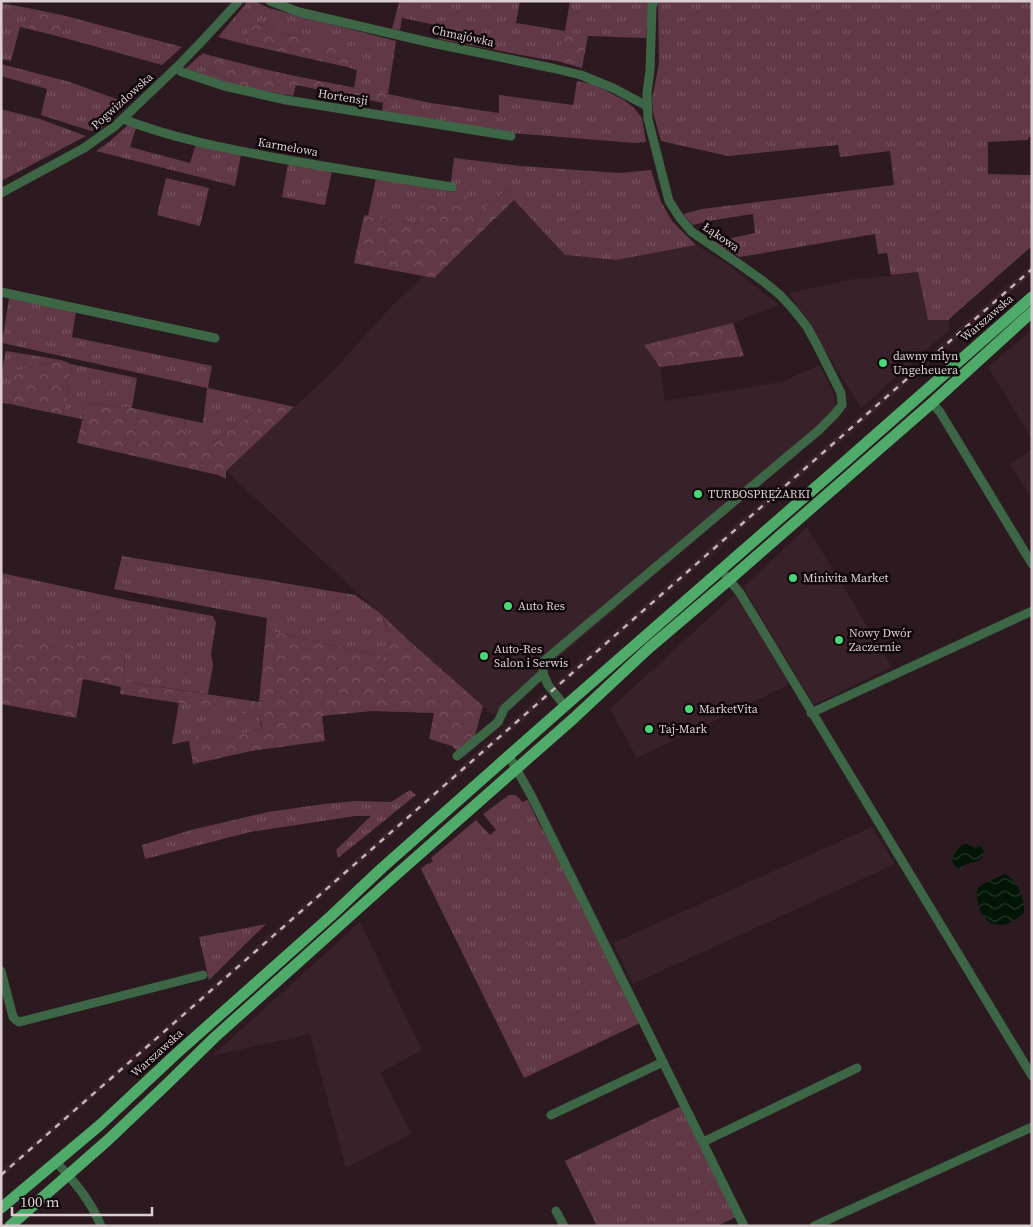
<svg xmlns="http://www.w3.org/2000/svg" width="1033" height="1227" font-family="'Source Serif 4',serif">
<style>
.built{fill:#392129}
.grass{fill:url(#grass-tufts)}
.forest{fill:url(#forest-crowns)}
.water{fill:url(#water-waves)}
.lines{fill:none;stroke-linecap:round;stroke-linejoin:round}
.minor{stroke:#3c6646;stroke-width:9}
.major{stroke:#4fab69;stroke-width:11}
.rail{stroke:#c3b5b8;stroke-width:2.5;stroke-dasharray:6 6;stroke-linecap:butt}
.poi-dot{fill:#4ad777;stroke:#0f070a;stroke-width:2}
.labels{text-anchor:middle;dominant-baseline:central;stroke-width:5;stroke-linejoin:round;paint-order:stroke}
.street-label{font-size:12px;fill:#dbced1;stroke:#0f070a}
.poi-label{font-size:12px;fill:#dbced1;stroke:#0f070a;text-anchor:start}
</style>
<defs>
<pattern id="grass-tufts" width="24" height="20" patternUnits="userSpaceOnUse" patternTransform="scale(1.25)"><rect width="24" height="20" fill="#613846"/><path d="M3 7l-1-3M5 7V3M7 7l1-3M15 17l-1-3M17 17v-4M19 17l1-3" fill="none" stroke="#775460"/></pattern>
<pattern id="forest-crowns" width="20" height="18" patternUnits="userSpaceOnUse" patternTransform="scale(1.25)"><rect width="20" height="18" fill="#613846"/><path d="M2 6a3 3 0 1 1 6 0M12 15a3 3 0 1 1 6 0" fill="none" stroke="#775460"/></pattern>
<pattern id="water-waves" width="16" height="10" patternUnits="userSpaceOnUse" patternTransform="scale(1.25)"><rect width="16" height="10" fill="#031507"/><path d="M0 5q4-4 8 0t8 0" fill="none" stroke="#27362a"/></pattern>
</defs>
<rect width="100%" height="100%" fill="#2c1a20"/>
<g class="built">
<path d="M514,200L565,255L616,260L696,245L724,262L779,305L733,323L645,345L660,367L665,401L781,382L820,365L834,395L838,419L587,633L493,715L406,638L226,471L332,372L389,309L423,276L434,278Z"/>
<path d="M1032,264V274L559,689L555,683Z"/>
<path d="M918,272L928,320H948L950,329L861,408L789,293L854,279L865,278L866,279Z"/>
<path d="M1032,330V439L988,367Z"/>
<path d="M1032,450V499L1010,464Z"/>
<path d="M807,527L892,667L814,705L743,587Z"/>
<path d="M736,593L789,683L786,686L637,758L610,709Z"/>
<path d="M544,693L549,698L1,1178V1171Z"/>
<path d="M872,827L895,864L633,984L613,943Z"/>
<path d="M360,922L422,1050L380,1073L412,1134L346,1168L310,1034L212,1056Z"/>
</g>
<g class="grass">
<path d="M248,1H254L269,8L396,41L388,94L431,103L499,113V95L573,105L577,81L593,84L624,100L634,108L642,118L646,142L635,143L511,133L382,113L383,103L387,94L354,88L357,70L347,67L352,48L290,35L254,22L244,44L218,37Z"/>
<path d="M398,1H520L516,23L565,31L570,1H649L646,38L588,36L565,32L557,61L537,58L438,39L440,26L402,18L400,30L392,29L399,2Z"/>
<path d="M658,1H1032V134L1027,140L988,142V174L1032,175V246L948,320H928L918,272L891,275L887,253L878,254L875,234L740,257L713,242L755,233L753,214L708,221L693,225L683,214L702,209L894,185L890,151L840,157L838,145L728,156L661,141L653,112L652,99L659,63Z"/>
<path d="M1,3L33,9L28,29L20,27L11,61L1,59Z"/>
<path d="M66,16L182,47L162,65L61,37Z"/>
<path d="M203,53L197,64L244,87L189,72L186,68Z"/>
<path d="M1,64L70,82L127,103L100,130L91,131L41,115L47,89L1,76Z"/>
<path d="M1,109L40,119L86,136L1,181Z"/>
<path d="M128,125L136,128L130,147L190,163L196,144L241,155L235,186L96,151L109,142Z"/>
<path d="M454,158L521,166L619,173L651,170L661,202L672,221L696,245L616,260L565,255L514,200L507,190L466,223L446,204L419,224L368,216L376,178L453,192L451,182Z"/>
<path d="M288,164L332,171L325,205L282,197Z"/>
<path d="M166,178L209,188L200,226L157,215Z"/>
<path d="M9,298L76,311L72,337L212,366L208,388L268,401L213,443L193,440L185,430L184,419L203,423L207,388L2,343Z"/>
<path d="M6,351L61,360L12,372L16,392L10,404L1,403V375Z"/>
<path d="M71,364L137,378L132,408L86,403L82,419L62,415L68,394Z"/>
<path d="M122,556L355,595L380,613L388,631L390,638L389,650L384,657L266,630L267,618L114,589Z"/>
<path d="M1,573L131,601L213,616L216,623L211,654L213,665L208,694L126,682L124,669L125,655L19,642L1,649Z"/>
<path d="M179,702L258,715L262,728L236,736L225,742L202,736H196L189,741L172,744Z"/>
<path d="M410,790L416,795L338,858L336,850L371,816H355L250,832L145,859L142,845L191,830L268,812L324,804L355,801L391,802Z"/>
<path d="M509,795C516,794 518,796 522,802L528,800L540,826L551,842L639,1022L638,1024L524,1078L421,869L428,863L429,864L433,861L431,858L476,820L490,835L496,830L483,814Z"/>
<path d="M266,924L209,980L199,937Z"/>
<path d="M681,1106L736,1217L717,1226H597L565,1161Z"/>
</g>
<g class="forest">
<path d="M33,9L66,16L61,37L28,29Z"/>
<path d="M254,22L290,35L353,48L347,67L244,44Z"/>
<path d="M565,31L588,36L582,68L557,61Z"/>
<path d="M203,53L205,54C265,71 326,82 387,94L383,103L296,85L293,96L244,87L197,64Z"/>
<path d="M507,190L514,200L434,278L354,263L364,215L419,224L424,202L446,204L462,192L471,200L467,222Z"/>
<path d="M733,323L744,356L660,367L644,345Z"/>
<path d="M61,360L71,364L68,394L62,415L10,404L16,392L11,372Z"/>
<path d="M268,401L294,407L226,471V479L218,475L77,443L86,403L132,408L184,419L185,430L193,439L213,443Z"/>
<path d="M380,613L406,638L483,706L474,739L457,751L452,746L429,739L434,713L372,711L322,716L325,741L251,751L193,764L189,741L196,736H202L225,742L236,736L262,728V725L258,715L120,694L121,687L83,679L76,718L1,704V649L19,642H50L125,655L124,669L126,682L259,702L266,630L384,657C395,641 388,629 380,613Z"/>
</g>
<g class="water">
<path d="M966,844L976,848L979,846H981L984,852C982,861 977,862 969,863C966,865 963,866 961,869C946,865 954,852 962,845Z"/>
<path d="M1005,874C1018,881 1025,899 1024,913C998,937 976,922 977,889L983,884Z"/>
</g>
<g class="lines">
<g class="minor">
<path d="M270,1L299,12L432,43L552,68L581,75L613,88L647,106"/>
<path d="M176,68L182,72L224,86L286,100L511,136"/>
<path d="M123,119C174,139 229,149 282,159C339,169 395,178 452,187"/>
<path d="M1,193L84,148L115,126L176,68L203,40L239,1"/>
<path d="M1,292L215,338"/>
<path d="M932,403L940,412L1032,564"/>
<path d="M726,576L740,593L1032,1076"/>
<path d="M565,706L548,685L543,673L544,661L819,430L835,414L842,405L841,393L817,345L807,327L793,309L780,295L763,281L739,264L692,232L680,218L669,201L648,119L647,93L650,70L652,7L654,1"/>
<path d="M811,713L1032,611"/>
<path d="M457,756L498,722L504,709L543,673"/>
<path d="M509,756L531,795L744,1226"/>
<path d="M1,971L13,1017L16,1020L19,1022L203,975"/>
<path d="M551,1115L663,1062"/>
<path d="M703,1142L857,1068"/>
<path d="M56,1162C74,1181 91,1201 101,1226"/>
<path d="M556,1211L564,1226"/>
<path d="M814,1226L1032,1127"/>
</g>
<g class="major">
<path d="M1,1208L100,1125L176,1054L331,916L382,868L565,706L848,459L1032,297"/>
<path d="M10,1226L108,1140L168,1083L215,1037L388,882L574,718L649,648L729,580L932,403L1032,312"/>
</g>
<path class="rail" d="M1,1175L1032,269"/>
</g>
<g class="poi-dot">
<circle cx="883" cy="363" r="5"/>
<circle cx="698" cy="494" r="5"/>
<circle cx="793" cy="578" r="5"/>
<circle cx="508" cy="606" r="5"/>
<circle cx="839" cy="640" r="5"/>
<circle cx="484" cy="656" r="5"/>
<circle cx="689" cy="709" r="5"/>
<circle cx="649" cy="729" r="5"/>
</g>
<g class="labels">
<g class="street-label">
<text transform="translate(463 36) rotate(12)">Chmajówka</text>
<text transform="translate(343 97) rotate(9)">Hortensji</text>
<text transform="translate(122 101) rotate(-42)">Pogwizdowska</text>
<text transform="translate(288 147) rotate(10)">Karmelowa</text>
<text transform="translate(721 237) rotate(34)">Łąkowa</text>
<text transform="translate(987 318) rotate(-41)">Warszawska</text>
<text transform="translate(157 1053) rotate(-42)">Warszawska</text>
</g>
<g class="poi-label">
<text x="893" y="356">dawny młyn<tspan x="893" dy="14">Ungeheuera</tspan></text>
<text x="708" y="494">TURBOSPRĘŻARKI</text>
<text x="803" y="578">Minivita Market</text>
<text x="518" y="606">Auto Res</text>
<text x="849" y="633">Nowy Dwór<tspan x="849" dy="14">Zaczernie</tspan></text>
<text x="494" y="649">Auto-Res<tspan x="494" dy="14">Salon i Serwis</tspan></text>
<text x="699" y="709">MarketVita</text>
<text x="659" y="729">Taj-Mark</text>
</g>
</g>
<rect width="1033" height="1227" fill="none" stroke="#dbced1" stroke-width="5"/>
<path d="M12 1207v8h140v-8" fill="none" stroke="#dbced1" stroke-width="2.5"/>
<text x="20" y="1207" font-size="15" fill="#dbced1" stroke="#0f070a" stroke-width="4" paint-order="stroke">100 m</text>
</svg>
